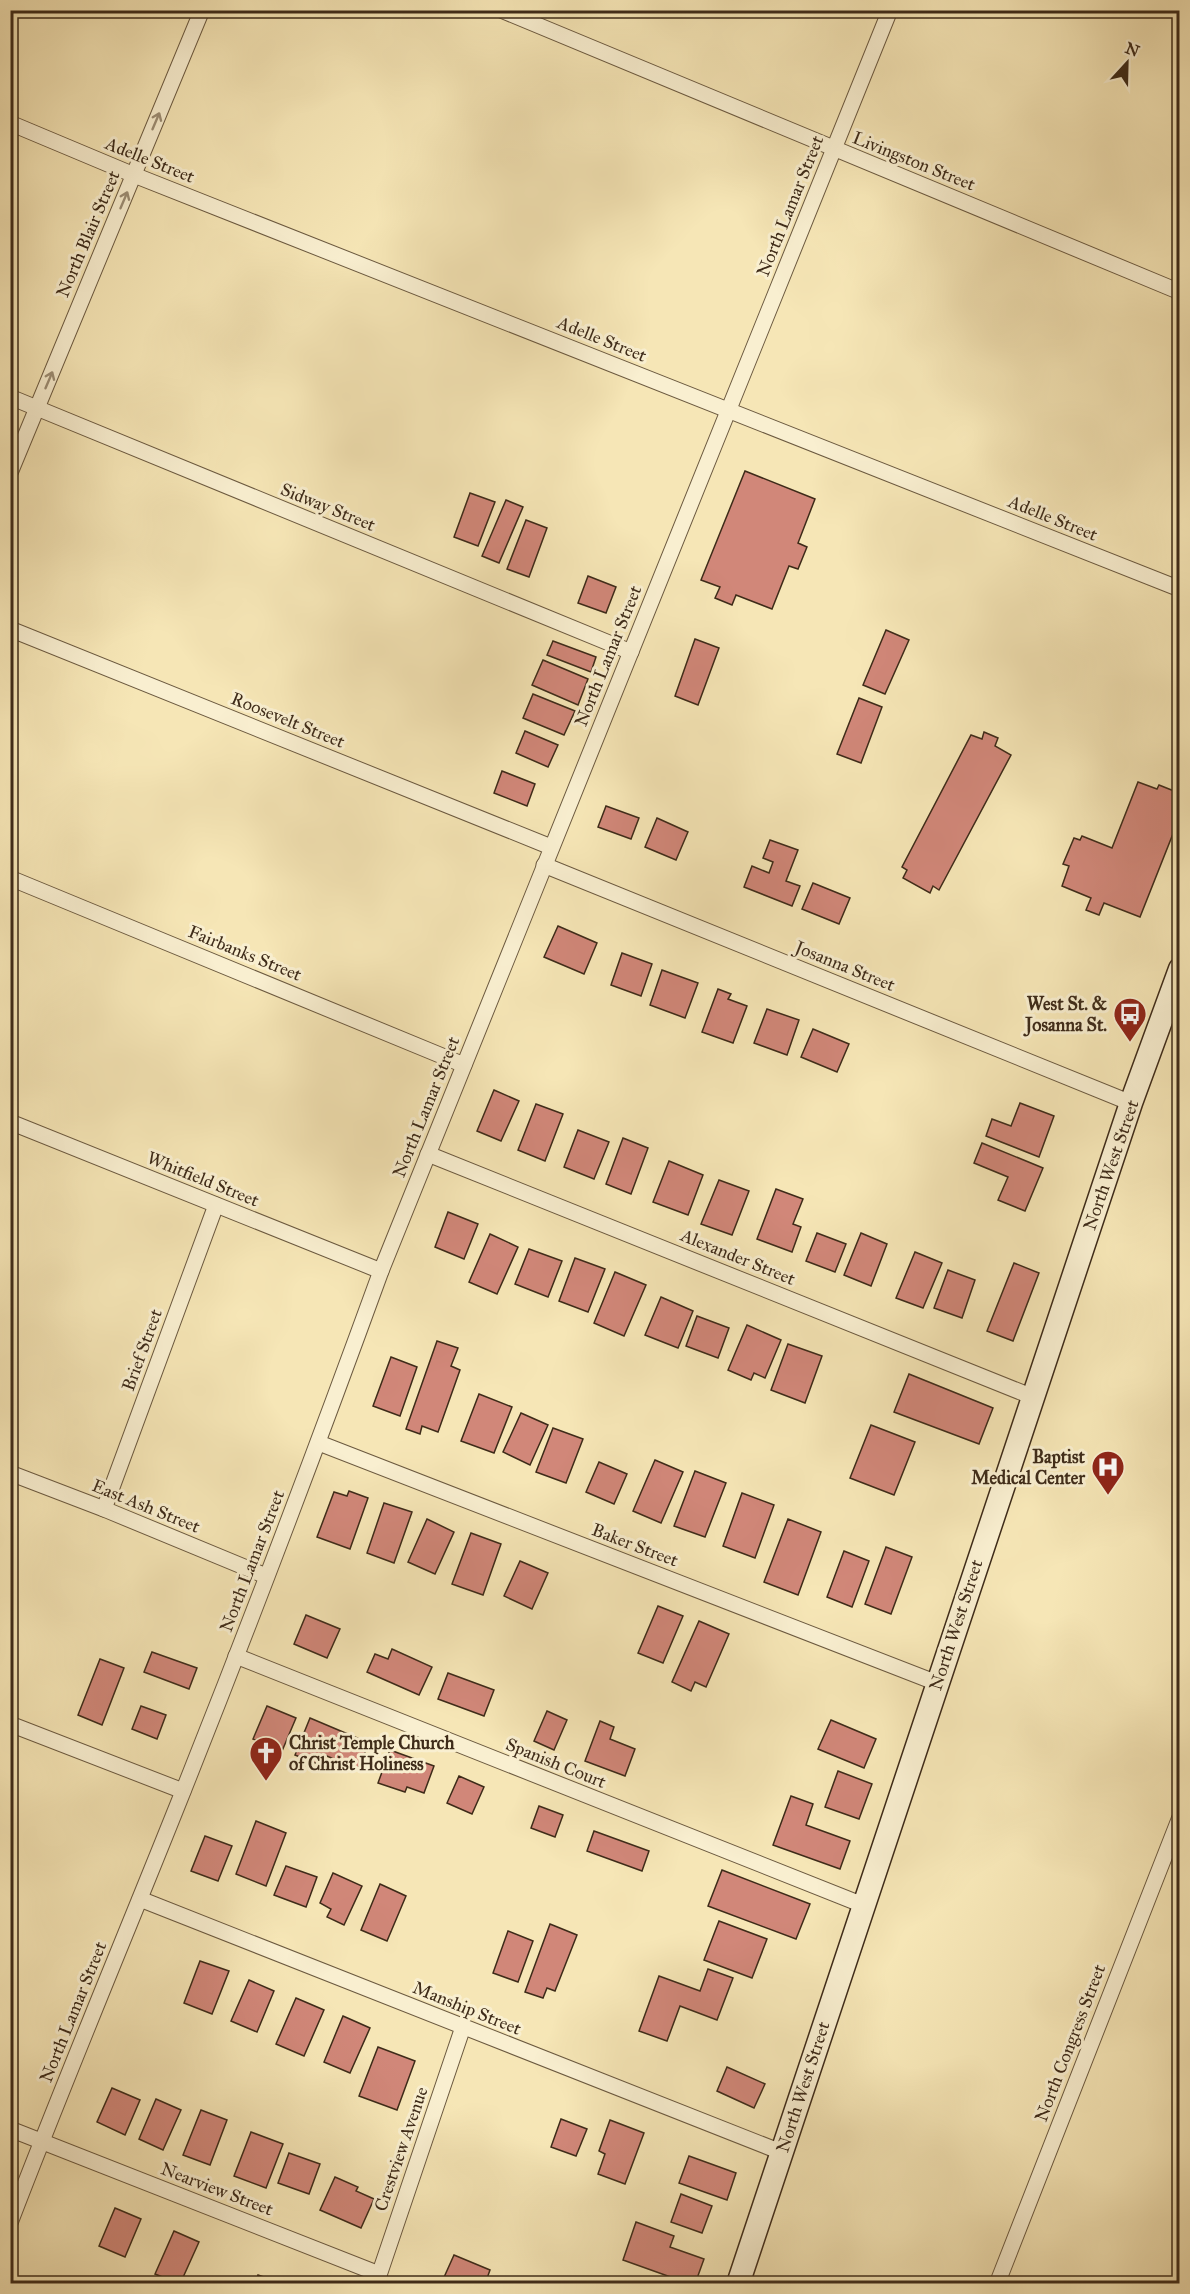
<svg xmlns="http://www.w3.org/2000/svg" width="1190" height="2294" font-family="'IM FELL Great Primer',serif">
<style>
.building{fill:#d18779;stroke:#3e2b19;stroke-width:1.5}
.lines{fill:none;stroke-linecap:round;stroke-linejoin:round}
.street-casing{stroke:#6c5a40;stroke-width:17}
.secondary-casing{stroke:#3e2b19;stroke-width:25}
.street{stroke:#f9efd0;stroke-width:15}
.secondary{stroke:#f9efd0;stroke-width:22}
.oneway{stroke:#9c8d74}
.labels{text-anchor:middle;dominant-baseline:central;stroke-width:6;stroke-linejoin:round;paint-order:stroke}
.street-label{font-size:18px;fill:#3e2b19;stroke:#f9efd0}
.poi-label{font-size:18px;font-weight:bold;fill:#3e2b19;stroke:#f9efd0;text-anchor:end}
</style>
<rect width="100%" height="100%" fill="#f6e6b6"/>
<filter id="stains"><feTurbulence type="fractalNoise" baseFrequency=".00333" numOctaves="4"/><feColorMatrix values="0 0 0 0 .2 0 0 0 0 .09 0 0 0 0 .02 0 0 0 .5 -.17"/></filter>
<radialGradient id="worn" r=".72"><stop offset=".6" stop-color="#630" stop-opacity="0"/><stop offset="1" stop-color="#630" stop-opacity=".3"/></radialGradient>
<g class="building">
<path d="M745,471L815,499L798,543L807,547L798,569L789,566L772,609L736,595L732,605L715,598L720,587L701,580Z"/>
<path d="M470,493L495,502L478,546L454,537Z"/>
<path d="M506,500L523,507L499,563L482,556Z"/>
<path d="M526,520L547,528L529,577L507,569Z"/>
<path d="M588,576L616,587L606,613L578,603Z"/>
<path d="M886,630L909,640L885,694L863,685Z"/>
<path d="M695,639L719,648L698,705L675,696Z"/>
<path d="M553,641L596,657L591,672L547,655Z"/>
<path d="M543,660L588,679L578,705L532,685Z"/>
<path d="M533,694L575,711L564,735L523,718Z"/>
<path d="M859,698L882,707L861,763L837,754Z"/>
<path d="M525,731L558,745L548,767L516,753Z"/>
<path d="M984,732L998,738L995,746L1011,755L939,890L933,886L930,893L903,878L907,870L902,867L971,735L982,739Z"/>
<path d="M502,771L535,784L527,806L494,793Z"/>
<path d="M1138,782L1157,789L1159,785L1179,793L1176,801L1180,802V816L1140,917L1104,903L1099,915L1086,910L1091,898L1062,886L1069,866L1063,864L1074,838L1080,840L1082,836L1112,848Z"/>
<path d="M606,806L639,818L631,839L598,827Z"/>
<path d="M657,818L688,832L676,860L645,847Z"/>
<path d="M770,840L798,850L786,881L800,886L792,906L744,887L752,866L769,873L773,862L763,858Z"/>
<path d="M813,883L850,898L839,924L802,909Z"/>
<path d="M558,926L597,943L584,974L544,957Z"/>
<path d="M622,953L652,964L641,996L611,985Z"/>
<path d="M662,970L698,983L685,1018L650,1005Z"/>
<path d="M718,989L731,994L728,999L747,1006L733,1043L702,1032Z"/>
<path d="M767,1009L799,1020L787,1055L754,1043Z"/>
<path d="M813,1029L849,1044L837,1072L801,1057Z"/>
<path d="M494,1090L519,1101L501,1141L477,1131Z"/>
<path d="M1020,1103L1054,1116L1039,1157L986,1136L992,1119L1011,1126Z"/>
<path d="M536,1104L563,1114L545,1161L518,1150Z"/>
<path d="M578,1130L609,1142L594,1179L564,1167Z"/>
<path d="M623,1138L648,1148L631,1194L606,1184Z"/>
<path d="M982,1143L1043,1168L1025,1211L998,1200L1008,1177L974,1163Z"/>
<path d="M669,1161L703,1175L688,1215L653,1202Z"/>
<path d="M719,1180L749,1191L732,1235L701,1224Z"/>
<path d="M776,1189L803,1199L793,1224L801,1227L792,1252L757,1239Z"/>
<path d="M448,1212L478,1224L464,1259L435,1247Z"/>
<path d="M817,1233L846,1244L835,1272L806,1261Z"/>
<path d="M861,1233L887,1244L871,1286L844,1275Z"/>
<path d="M490,1234L518,1247L497,1294L469,1282Z"/>
<path d="M529,1249L562,1261L548,1297L515,1284Z"/>
<path d="M915,1252L942,1263L923,1308L896,1298Z"/>
<path d="M575,1258L605,1269L588,1312L559,1301Z"/>
<path d="M1014,1263L1039,1273L1013,1341L987,1331Z"/>
<path d="M948,1270L975,1280L962,1318L934,1308Z"/>
<path d="M615,1272L646,1285L624,1336L594,1323Z"/>
<path d="M661,1297L693,1311L678,1348L645,1335Z"/>
<path d="M697,1316L729,1328L718,1358L686,1346Z"/>
<path d="M747,1325L781,1340L765,1378L754,1373L751,1380L728,1370Z"/>
<path d="M437,1341L458,1348L451,1366L460,1370L438,1432L422,1426L420,1434L406,1429Z"/>
<path d="M788,1344L822,1356L805,1403L771,1390Z"/>
<path d="M391,1357L417,1367L400,1416L373,1406Z"/>
<path d="M909,1374L993,1408L979,1444L894,1412Z"/>
<path d="M479,1394L512,1407L494,1453L461,1441Z"/>
<path d="M521,1413L548,1425L530,1465L503,1452Z"/>
<path d="M871,1425L915,1442L894,1495L850,1478Z"/>
<path d="M553,1428L583,1439L566,1483L536,1472Z"/>
<path d="M655,1460L683,1472L661,1523L633,1511Z"/>
<path d="M599,1462L627,1474L614,1504L586,1492Z"/>
<path d="M695,1471L726,1483L705,1537L674,1526Z"/>
<path d="M349,1491L368,1498L350,1549L317,1537L334,1492L347,1496Z"/>
<path d="M742,1493L774,1505L755,1558L723,1546Z"/>
<path d="M384,1503L412,1512L394,1563L367,1553Z"/>
<path d="M427,1519L454,1532L435,1574L408,1562Z"/>
<path d="M788,1519L821,1532L798,1595L764,1582Z"/>
<path d="M471,1533L501,1544L483,1595L452,1584Z"/>
<path d="M886,1547L912,1557L891,1614L865,1604Z"/>
<path d="M844,1551L869,1561L852,1607L827,1597Z"/>
<path d="M520,1561L548,1573L532,1609L504,1596Z"/>
<path d="M658,1606L683,1616L663,1663L638,1653Z"/>
<path d="M306,1615L340,1629L327,1658L294,1644Z"/>
<path d="M699,1621L729,1634L706,1687L695,1682L691,1691L672,1682Z"/>
<path d="M392,1649L432,1667L419,1695L367,1672L375,1654L388,1659Z"/>
<path d="M152,1652L197,1668L189,1689L144,1672Z"/>
<path d="M100,1659L124,1668L102,1725L78,1715Z"/>
<path d="M448,1673L494,1690L484,1716L438,1699Z"/>
<path d="M141,1706L166,1715L157,1739L132,1729Z"/>
<path d="M267,1706L296,1718L282,1751L253,1739Z"/>
<path d="M547,1711L567,1720L554,1750L534,1741Z"/>
<path d="M310,1718L369,1743L358,1769L322,1754L318,1764L295,1755Z"/>
<path d="M831,1720L876,1739L864,1768L818,1749Z"/>
<path d="M600,1721L614,1727L610,1739L635,1749L625,1776L585,1761Z"/>
<path d="M390,1750L434,1766L424,1793L407,1787L405,1792L378,1783Z"/>
<path d="M838,1771L872,1784L859,1819L825,1807Z"/>
<path d="M459,1776L484,1787L472,1814L447,1803Z"/>
<path d="M791,1796L813,1804L806,1825L850,1841L840,1869L773,1845Z"/>
<path d="M539,1806L563,1815L555,1837L531,1828Z"/>
<path d="M256,1821L286,1833L266,1886L236,1874Z"/>
<path d="M594,1831L649,1851L642,1871L587,1851Z"/>
<path d="M205,1836L232,1846L218,1881L191,1871Z"/>
<path d="M286,1866L317,1877L306,1907L274,1895Z"/>
<path d="M722,1870L810,1904L796,1939L708,1906Z"/>
<path d="M333,1873L362,1886L344,1925L327,1917L331,1909L320,1903Z"/>
<path d="M380,1884L406,1896L387,1941L361,1930Z"/>
<path d="M719,1921L767,1939L752,1978L704,1960Z"/>
<path d="M550,1924L577,1935L555,1991L547,1988L543,1998L525,1992Z"/>
<path d="M508,1931L533,1941L518,1982L493,1973Z"/>
<path d="M200,1961L229,1971L212,2014L184,2003Z"/>
<path d="M708,1969L733,1978L717,2020L680,2006L667,2041L639,2031L659,1976L700,1991Z"/>
<path d="M249,1980L274,1991L257,2032L231,2021Z"/>
<path d="M296,1998L324,2010L304,2056L276,2044Z"/>
<path d="M343,2016L370,2028L350,2073L324,2062Z"/>
<path d="M378,2047L415,2061L397,2110L359,2096Z"/>
<path d="M727,2067L765,2084L754,2108L717,2091Z"/>
<path d="M112,2088L140,2100L125,2135L97,2122Z"/>
<path d="M156,2099L181,2110L163,2150L139,2139Z"/>
<path d="M201,2110L227,2120L210,2165L183,2155Z"/>
<path d="M561,2119L587,2129L576,2156L551,2147Z"/>
<path d="M610,2120L644,2133L625,2184L598,2174L605,2154L599,2151Z"/>
<path d="M251,2132L283,2144L266,2188L234,2176Z"/>
<path d="M289,2153L320,2164L309,2194L278,2183Z"/>
<path d="M689,2156L736,2173L727,2200L679,2183Z"/>
<path d="M335,2177L358,2187L356,2191L374,2199L361,2228L320,2210Z"/>
<path d="M681,2194L712,2206L702,2233L671,2222Z"/>
<path d="M115,2208L141,2219L125,2257L99,2246Z"/>
<path d="M636,2222L674,2236L670,2247L704,2259L695,2284H678L679,2280L623,2260Z"/>
<path d="M174,2231L199,2242L180,2284L155,2274Z"/>
<path d="M454,2255L490,2270L485,2284H441Z"/>
<path d="M258,2275L281,2283L280,2284H255Z"/>
</g>
<g class="lines">
<g class="street-casing">
<g id="street">
<path d="M501,10L1180,292"/>
<path d="M10,123L134,175L1180,589"/>
<path d="M10,397L631,652"/>
<path d="M10,473L202,10"/>
<path d="M10,629L551,847"/>
<path d="M544,865L1131,1103"/>
<path d="M10,878L464,1065"/>
<path d="M10,1122L381,1271"/>
<path d="M428,1154L1033,1397"/>
<path d="M319,1443L937,1683"/>
<path d="M10,1473L104,1509L266,1576"/>
<path d="M104,1509L216,1205"/>
<path d="M236,1656L863,1905"/>
<path d="M10,1724L183,1791"/>
<path d="M140,1899L781,2152"/>
<path d="M10,2129L379,2274"/>
<path d="M10,2223C65,2079 125,1937 182,1794C251,1621 317,1447 381,1271L890,10"/>
<path d="M376,2284L463,2027"/>
<path d="M997,2284L1180,1817"/>
</g>
</g>
<g class="secondary-casing">
<path id="secondary" d="M738,2284L1131,1103L1180,969"/>
</g>
<use href="#street" class="street"/>
<use href="#secondary" class="secondary"/>
</g>
<defs><path id="oneway-shaft" d="M-6 0H5M1.5-3L5.5 0L1.5 3" fill="none" stroke-width="1.6" stroke-linecap="round" stroke-linejoin="round" transform="scale(1.5)"/></defs>
<g class="oneway">
<use href="#oneway-shaft" transform="translate(156 121) rotate(-67)"/>
<use href="#oneway-shaft" transform="translate(124 200) rotate(-67)"/>
<use href="#oneway-shaft" transform="translate(49 380) rotate(-67)"/>
</g>
<defs>
<g id="bus-pin" transform="scale(1.725)"><path d="M0 17L-7.5 6A9.5 9.5 0 1 1 7.5 6Z" fill="#8f2418" stroke="#f9efd0"/><path d="M-5-6H5V4H4V6H2V4H-2V6H-4V4H-5ZM-3.5-4V0h7V-4ZM-3.5 1.2v1.5H-2V1.2ZM2 1.2v1.5H3.5V1.2Z" fill="#fff"/></g>
<g id="hospital-pin" transform="scale(1.725)"><path d="M0 17L-7.5 6A9.5 9.5 0 1 1 7.5 6Z" fill="#8f2418" stroke="#f9efd0"/><path d="M-5-5h3v3.5h4V-5h3V5h-3V1.5h-4V5h-3Z" fill="#fff"/></g>
<g id="church-pin" transform="scale(1.725)"><path d="M0 17L-7.5 6A9.5 9.5 0 1 1 7.5 6Z" fill="#8f2418" stroke="#f9efd0"/><path d="M-1.2-6h2.4v3.5h3.3v2.4h-3.3V6h-2.4V-.1h-3.3v-2.4h3.3Z" fill="#fff"/></g>
</defs>
<g fill-rule="evenodd">
<use href="#bus-pin" x="1130" y="1014"/>
<use href="#hospital-pin" x="1108" y="1467"/>
<use href="#church-pin" x="266" y="1753"/>
</g>
<g class="labels">
<g class="street-label">
<text transform="translate(150 160) rotate(22)">Adelle Street</text>
<text transform="translate(914 161) rotate(22)">Livingston Street</text>
<text transform="translate(790 206) rotate(-68)">North Lamar Street</text>
<text transform="translate(88 234) rotate(-67)">North Blair Street</text>
<text transform="translate(602 339) rotate(22)">Adelle Street</text>
<text transform="translate(328 507) rotate(22)">Sidway Street</text>
<text transform="translate(1053 518) rotate(22)">Adelle Street</text>
<text transform="translate(608 656) rotate(-68)">North Lamar Street</text>
<text transform="translate(288 720) rotate(22)">Roosevelt Street</text>
<text transform="translate(245 953) rotate(22)">Fairbanks Street</text>
<text transform="translate(845 966) rotate(22)">Josanna Street</text>
<text transform="translate(426 1107) rotate(-68)">North Lamar Street</text>
<text transform="translate(1111 1165) rotate(-71)">North West Street</text>
<text transform="translate(203 1179) rotate(22)">Whitfield Street</text>
<text transform="translate(738 1257) rotate(22)">Alexander Street</text>
<text transform="translate(142 1350) rotate(-70)">Brief Street</text>
<text transform="translate(146 1506) rotate(22)">East Ash Street</text>
<text transform="translate(635 1545) rotate(21)">Baker Street</text>
<text transform="translate(252 1561) rotate(-69)">North Lamar Street</text>
<text transform="translate(956 1625) rotate(-72)">North West Street</text>
<text transform="translate(556 1763) rotate(22)">Spanish Court</text>
<text transform="translate(467 2008) rotate(22)">Manship Street</text>
<text transform="translate(73 2012) rotate(-68)">North Lamar Street</text>
<text transform="translate(1070 2043) rotate(-69)">North Congress Street</text>
<text transform="translate(803 2087) rotate(-72)">North West Street</text>
<text transform="translate(401 2149) rotate(-71)">Crestview Avenue</text>
<text transform="translate(217 2189) rotate(21)">Nearview Street</text>
</g>
<g class="poi-label">
<text x="1107" y="1004">West St. &amp;<tspan x="1107" dy="21">Josanna St.</tspan></text>
<text x="1085" y="1457">Baptist<tspan x="1085" dy="21">Medical Center</tspan></text>
<text x="289" y="1743" text-anchor="start">Christ Temple Church<tspan x="289" dy="21">of Christ Holiness</tspan></text>
</g>
</g>
<rect width="1190" height="2294" fill="none" stroke="#f6e6b6" stroke-width="36"/>
<rect x="12" y="12" width="1166" height="2270" fill="none" stroke="#3e2b19" stroke-width="3"/>
<rect x="18" y="18" width="1154" height="2258" fill="none" stroke="#3e2b19" stroke-width="1.5"/>
<g transform="translate(1127 63) rotate(22)" stroke="#f9efd0" stroke-width="4.5" paint-order="stroke">
<path d="M0-4.5L10 22L0 15L-10 22Z" fill="#3e2b19"/>
<text y="-9" font-size="16" font-weight="bold" text-anchor="middle" fill="#3e2b19">N</text>
</g>
<rect width="100%" height="100%" filter="url(#stains)"/>
<rect width="100%" height="100%" fill="url(#worn)"/>
</svg>
